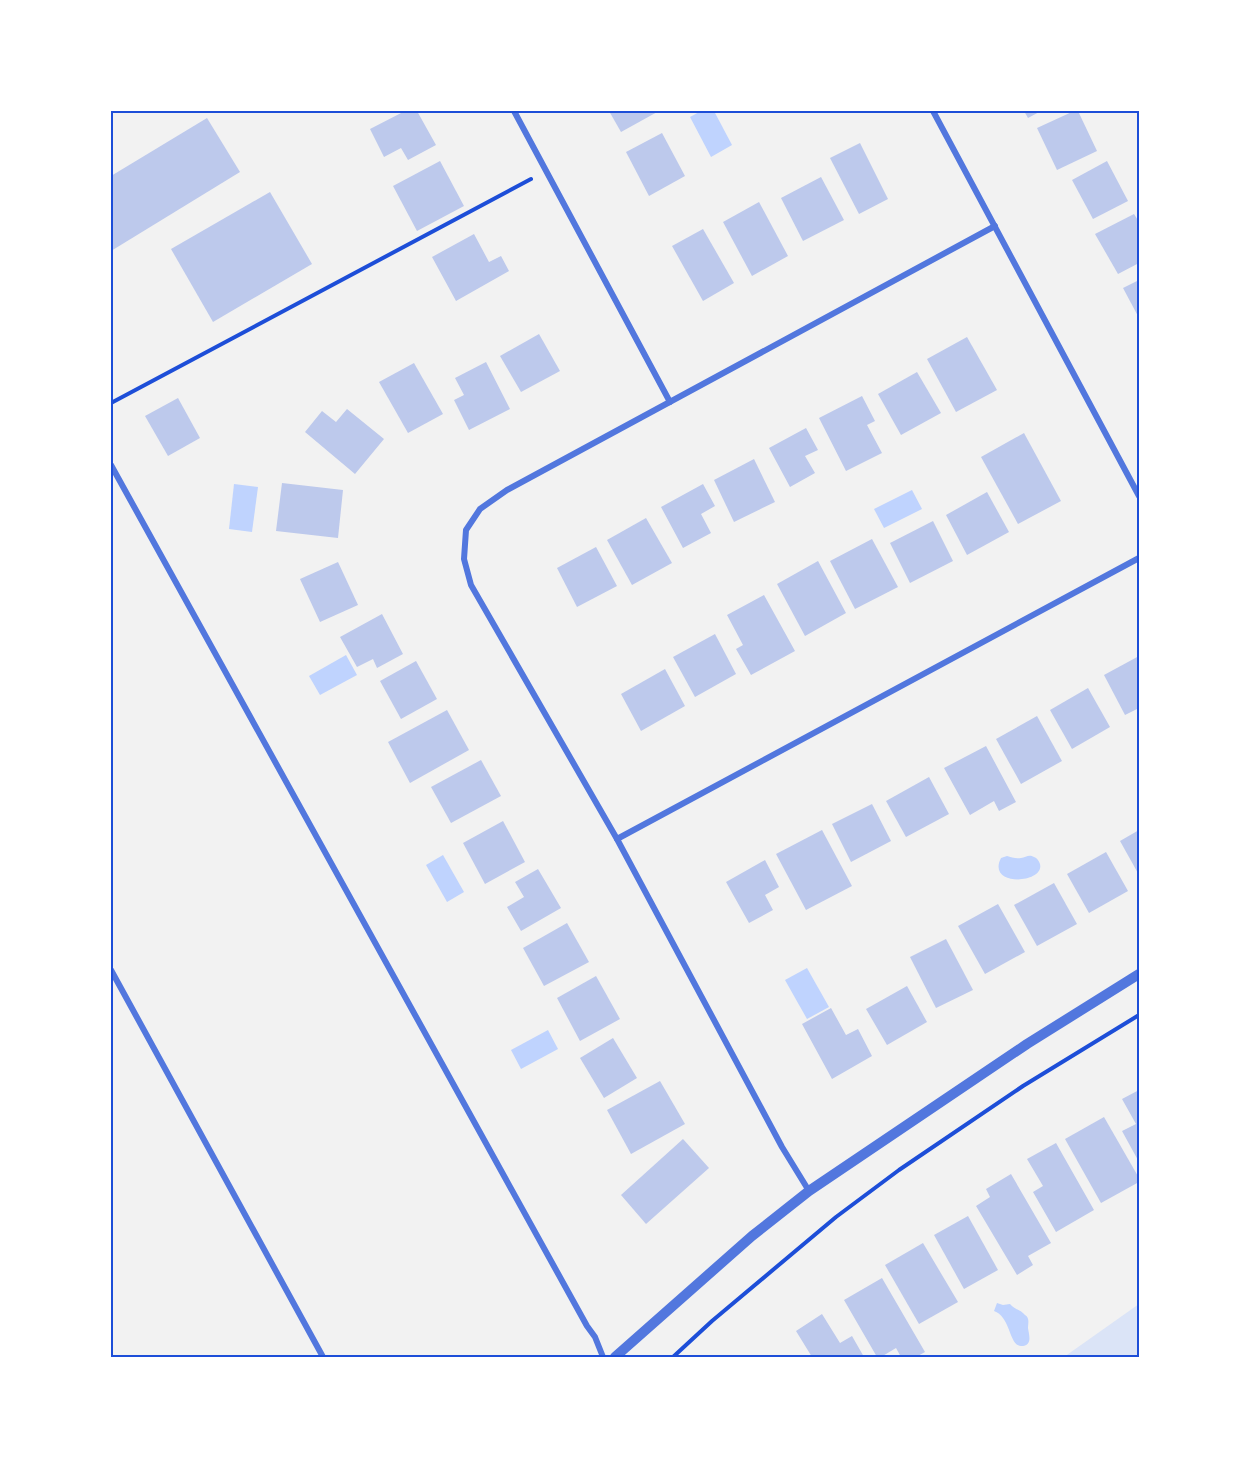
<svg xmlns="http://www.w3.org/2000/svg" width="1250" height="1468" font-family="'Noto Sans',sans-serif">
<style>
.green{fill:#dbe4f7}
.water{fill:#bfd3fe}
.building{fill:#bdc9ec}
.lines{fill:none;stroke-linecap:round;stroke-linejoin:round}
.path{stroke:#1d4ed8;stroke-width:4}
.minor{stroke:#5277de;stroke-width:6}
.tertiary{stroke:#5277de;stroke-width:10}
.neatline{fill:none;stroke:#1d4ed8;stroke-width:2}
</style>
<rect width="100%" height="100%" fill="#f2f2f2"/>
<path class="green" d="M1139,1304V1357H1064Z"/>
<g class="water">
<path d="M701,111H714L732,145L711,157L690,117Z"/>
<path d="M234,484L258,487L252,532L229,529Z"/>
<path d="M912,490L922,509L884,528L874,509Z"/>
<path d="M346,655L357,675L320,695L309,676Z"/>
<path d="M443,855L464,892L447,902L426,865Z"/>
<path d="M1007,856C1011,857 1016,859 1021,858C1026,857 1029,854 1034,857C1037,858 1039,861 1040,864C1045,884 986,887 1001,858Z"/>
<path d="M807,968L829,1007L807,1019L785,980Z"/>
<path d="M548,1030L558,1049L521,1069L511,1050Z"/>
<path d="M997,1303L1003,1305L1010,1304C1015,1310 1021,1310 1025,1315C1030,1318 1028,1323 1028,1328C1029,1335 1033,1346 1021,1346C1009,1346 1011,1317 994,1311Z"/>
</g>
<g class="building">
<path d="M405,111H417L436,145L408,160L401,148L384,157L370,129Z"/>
<path d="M609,111H659L621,132Z"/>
<path d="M1024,111H1041L1028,118Z"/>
<path d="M1074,111H1078L1097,151L1057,170L1037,128Z"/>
<path d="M207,118L240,172L111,251V176Z"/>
<path d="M662,133L685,176L649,196L626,152Z"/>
<path d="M860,143L888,199L859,214L830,158Z"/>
<path d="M440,161L464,206L417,231L393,186Z"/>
<path d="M1107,161L1128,201L1093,219L1072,180Z"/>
<path d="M821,177L844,220L803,241L781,198Z"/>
<path d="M270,192L312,264L213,322L171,249Z"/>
<path d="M759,202L788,256L752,276L723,222Z"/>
<path d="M1134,214L1139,222V263L1118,274L1095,234Z"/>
<path d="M703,229L734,283L703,301L672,246Z"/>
<path d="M474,234L489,262L501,256L509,271L456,301L432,257Z"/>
<path d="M1139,280V318L1123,288Z"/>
<path d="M539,334L560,371L521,392L500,356Z"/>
<path d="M967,337L997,390L956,412L927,359Z"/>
<path d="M486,362L510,409L469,430L454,400L464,395L455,378Z"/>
<path d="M414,363L443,414L408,433L379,382Z"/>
<path d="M917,372L941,413L901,435L878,394Z"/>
<path d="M862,396L875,421L867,425L882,453L846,471L819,418Z"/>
<path d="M178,398L200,438L168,456L145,416Z"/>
<path d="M347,409L384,439L355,474L305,432L322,411L336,422Z"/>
<path d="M806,428L818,450L805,456L815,473L790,487L769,448Z"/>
<path d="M1024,433L1061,501L1018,524L981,457Z"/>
<path d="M754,459L775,502L734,522L714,480Z"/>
<path d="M282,483L343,490L338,538L276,531Z"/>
<path d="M703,484L715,506L701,514L711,533L683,548L661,507Z"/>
<path d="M987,492L1009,532L967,555L946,515Z"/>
<path d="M646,518L672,563L632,585L607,540Z"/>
<path d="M933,521L953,561L910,583L890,543Z"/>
<path d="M872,539L898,587L855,609L830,561Z"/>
<path d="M596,547L617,586L577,607L557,568Z"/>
<path d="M818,561L846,613L805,636L777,584Z"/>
<path d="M338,562L358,605L320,622L300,579Z"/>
<path d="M764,595L795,651L751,675L736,649L743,645L727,615Z"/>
<path d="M382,614L403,654L377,668L373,659L357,667L340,637Z"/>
<path d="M715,634L736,674L695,697L673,657Z"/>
<path d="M1139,656V708L1125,715L1104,675Z"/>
<path d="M416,661L437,699L401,719L380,681Z"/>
<path d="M665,669L685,706L641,731L621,694Z"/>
<path d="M1088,688L1110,727L1072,749L1050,710Z"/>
<path d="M447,710L469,750L410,783L388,742Z"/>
<path d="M1037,716L1062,761L1021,784L996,739Z"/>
<path d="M986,746L1016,802L999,811L994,801L970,815L944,768Z"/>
<path d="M481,760L501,796L451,823L431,787Z"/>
<path d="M929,777L949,814L906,837L886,801Z"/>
<path d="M872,804L891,841L851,862L832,824Z"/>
<path d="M503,821L525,862L485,884L463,843Z"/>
<path d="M822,830L852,886L806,910L776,854Z"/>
<path d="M1139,830V875L1120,841Z"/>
<path d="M1106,852L1128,891L1089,913L1067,874Z"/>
<path d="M765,860L779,887L765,895L773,910L749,923L726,882Z"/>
<path d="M538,869L561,908L521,931L507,907L524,897L515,882Z"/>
<path d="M1054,883L1077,924L1037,946L1014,905Z"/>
<path d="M998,904L1025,952L985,974L958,926Z"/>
<path d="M567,923L589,962L544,986L523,948Z"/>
<path d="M946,939L973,990L936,1008L910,957Z"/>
<path d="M596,976L620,1019L580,1041L557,998Z"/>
<path d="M907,986L927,1022L887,1045L866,1009Z"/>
<path d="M831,1008L846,1035L858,1029L872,1056L832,1079L802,1024Z"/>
<path d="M613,1038L637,1078L604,1098L580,1058Z"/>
<path d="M660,1081L685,1124L631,1154L607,1110Z"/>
<path d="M1139,1090V1162L1122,1131L1136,1124L1122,1099Z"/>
<path d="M1104,1117L1139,1178V1182L1101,1203L1065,1139Z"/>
<path d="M683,1139L709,1168L646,1224L621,1195Z"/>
<path d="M1056,1143L1094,1210L1056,1232L1033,1192L1043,1186L1027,1159Z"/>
<path d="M1011,1174L1051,1243L1028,1256L1033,1265L1017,1275L976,1206L990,1197L986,1189Z"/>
<path d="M968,1216L998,1270L964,1289L934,1235Z"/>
<path d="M923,1243L958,1302L919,1324L885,1265Z"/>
<path d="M882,1278L925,1352L916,1357H901L896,1348L881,1357H877L844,1300Z"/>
<path d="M822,1314L840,1343L852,1336L864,1357H812L796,1331Z"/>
</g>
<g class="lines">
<g class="path">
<path d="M111,403L531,179"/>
<path d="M673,1357L712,1321L836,1217L899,1170L1023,1086L1139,1015"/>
</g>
<g class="minor">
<path d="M514,111L670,402"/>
<path d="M933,111L1139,496"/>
<path d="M111,465L587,1326L595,1337L603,1357"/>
<path d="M617,839L1139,558"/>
<path d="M111,970L323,1357"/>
<path d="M809,1191L782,1147L617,839L471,585L464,559L466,530L480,509L507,490L995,226"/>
</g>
<path class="tertiary" d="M615,1357L752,1236L809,1191L1027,1044L1139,974"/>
</g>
<rect width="1250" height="1468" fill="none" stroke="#ffffff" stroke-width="225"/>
<rect x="112" y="112" width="1026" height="1244" class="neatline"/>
</svg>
